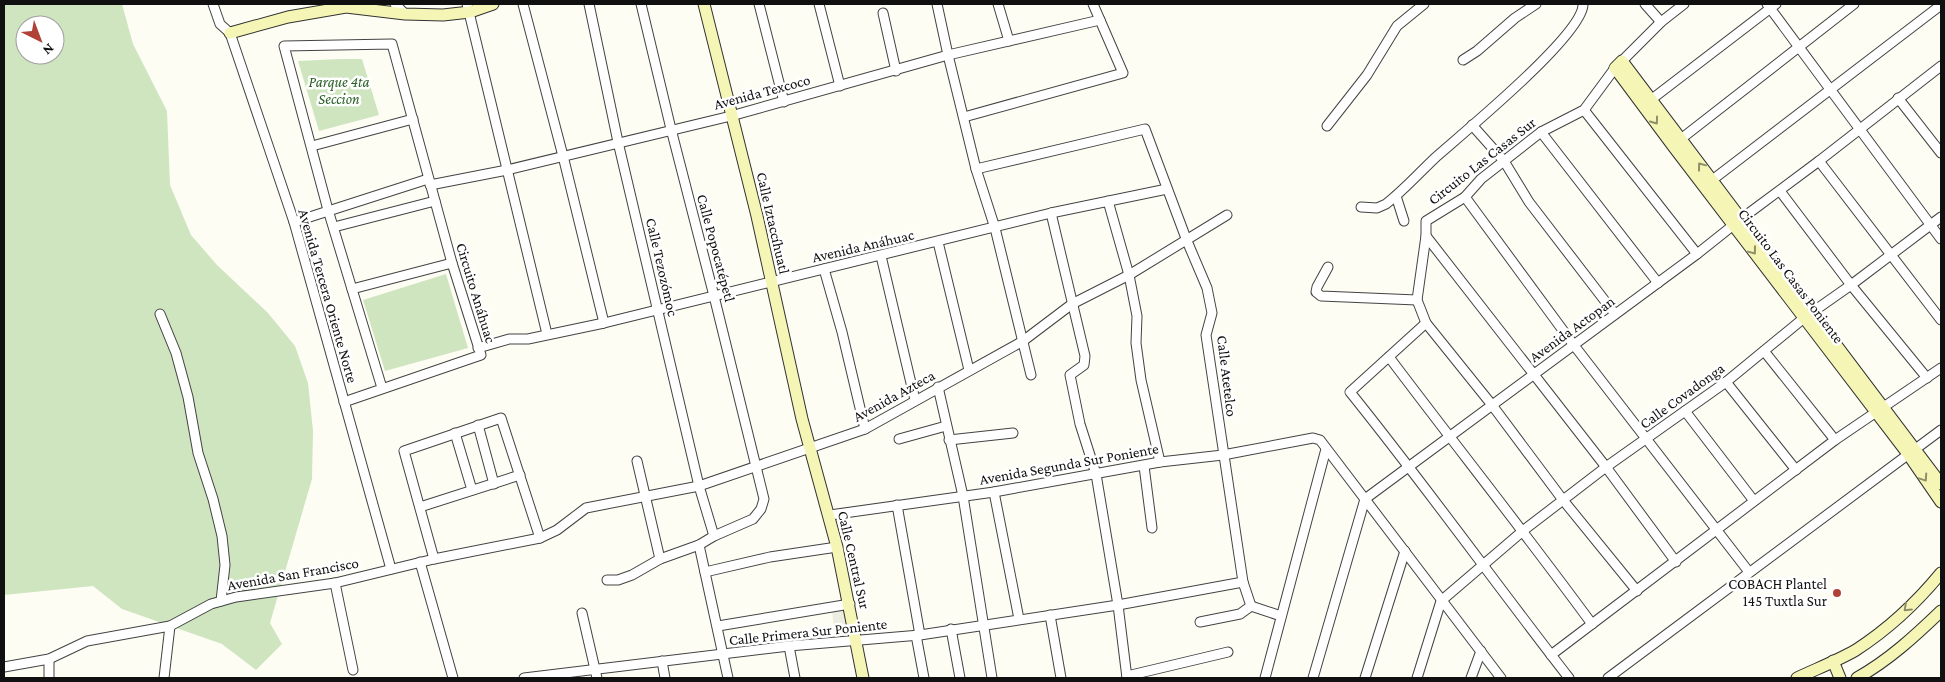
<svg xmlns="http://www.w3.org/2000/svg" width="1945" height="682" font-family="'Crimson Pro',serif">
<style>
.green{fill:#cfe5c0;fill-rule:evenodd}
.plaza{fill:#eeede2}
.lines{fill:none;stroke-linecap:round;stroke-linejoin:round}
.street-casing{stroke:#434343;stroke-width:11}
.secondary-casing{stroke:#323232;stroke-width:13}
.street{stroke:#fff;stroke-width:9}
.secondary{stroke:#f5f6b6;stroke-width:11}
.oneway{stroke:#8e8e6b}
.poi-dot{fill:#b04137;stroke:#fff;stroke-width:2}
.labels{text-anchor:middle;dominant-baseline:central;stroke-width:5;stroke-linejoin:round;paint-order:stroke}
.park-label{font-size:15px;font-style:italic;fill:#2b6027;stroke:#fff}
.street-label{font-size:15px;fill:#101010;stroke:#fff}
.poi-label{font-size:15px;fill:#101010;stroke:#fff;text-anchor:end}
</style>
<rect width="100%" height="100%" fill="#fefdf4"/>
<g class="green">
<path d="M4,4H122L133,44L167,111L170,185L191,235L217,265L268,313L295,346L308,383L313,431L312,479L270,623L282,644L256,670L222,644L122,609L93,586L4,595ZM25,25H55V55H25Z"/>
<path d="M340,59H362L379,115L319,131L298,61Z"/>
<path d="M446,274L468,348L385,371L363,300Z"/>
</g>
<path class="plaza" d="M845,608L849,631L834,632L832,610Z"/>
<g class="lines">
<g class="street-casing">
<g id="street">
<path d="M213,4L220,24L230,33L294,222L391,569"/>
<path d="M395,4L405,14"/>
<path d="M467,4L547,334"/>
<path d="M523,4L563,156L604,323"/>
<path d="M589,4L618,142L699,486L714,536"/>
<path d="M759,4L784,102"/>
<path d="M819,4L840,86"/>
<path d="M937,4L948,55L976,169L995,228L1031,375"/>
<path d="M998,4L1009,41"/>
<path d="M1645,4L1661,22"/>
<path d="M1767,4L1941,239"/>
<path d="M883,13L896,71"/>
<path d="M1463,60L1477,51L1515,18L1536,4"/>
<path d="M1622,61L1661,22L1684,4"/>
<path d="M1615,68L1584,110L1541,132L1481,179L1465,197L1426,221V236L1417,300L1426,323L1492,405L1563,500L1637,591"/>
<path d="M1898,98L1941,153"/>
<path d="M1648,102L1776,4"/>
<path d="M1584,110L1697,254"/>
<path d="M964,117L1123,73L1093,4"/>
<path d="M1472,125L1504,161L1529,202L1615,314"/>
<path d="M1327,126L1367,75L1397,26L1424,4"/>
<path d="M1541,132L1658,283"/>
<path d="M1677,142L1854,4"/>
<path d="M312,146L413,119"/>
<path d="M1819,161L1941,320"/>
<path d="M976,169L1145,129L1187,241L1207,288L1212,313L1206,335L1243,582L1251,606"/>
<path d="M1707,184L1941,5"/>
<path d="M430,185L507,170L731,116L948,55L1100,20"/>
<path d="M1780,191L1851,285L1927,378"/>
<path d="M1396,196L1404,221"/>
<path d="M1465,197L1573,344L1749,572"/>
<path d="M1108,201L1129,275L1137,316L1136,343L1141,380L1160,462"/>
<path d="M1361,207L1377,208L1386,204C1404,190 1419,173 1436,157C1463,133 1584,34 1583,4"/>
<path d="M1051,213L1085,356L1084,365L1070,375L1080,424L1096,474L1118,605L1127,678"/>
<path d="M294,222L428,179"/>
<path d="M334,227L435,201"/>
<path d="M1426,236L1606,467L1676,562"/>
<path d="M938,242L969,370"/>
<path d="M881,256L915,400"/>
<path d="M1328,267L1317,287L1316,292L1321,296L1417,300"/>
<path d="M824,269L842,332L865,429"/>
<path d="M352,289L452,263"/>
<path d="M160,314L176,353L188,397L198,453L213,499L222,536L225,565L221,601"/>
<path d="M1426,323L1350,392C1425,485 1495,583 1569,678"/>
<path d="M478,348L509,339H528L604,323L1051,213L1167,189"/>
<path d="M1764,351L1835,440"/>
<path d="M1389,357C1456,446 1526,534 1592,624"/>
<path d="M1726,382L1796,470"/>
<path d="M938,387L963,496L992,678"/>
<path d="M344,402L481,355L452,263L392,44L284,46L328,210L382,388"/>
<path d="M1685,411L1754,501"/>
<path d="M478,425L494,484"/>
<path d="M455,433L472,490"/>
<path d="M899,439L946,426"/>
<path d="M949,440L1013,433"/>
<path d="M637,461L660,559"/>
<path d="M1144,466L1152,528"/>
<path d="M994,492L1019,619"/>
<path d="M897,505L920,635"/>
<path d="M420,507L520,475"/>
<path d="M830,515L994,492L1160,462L1223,455L1313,438L1320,440L1501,678"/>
<path d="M699,545L728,678"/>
<path d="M434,559L404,451L501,418L540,538"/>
<path d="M420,562L453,678"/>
<path d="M705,572L770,557L837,547"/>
<path d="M607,580H618L632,575L660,559L699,545L714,536L753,519L761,509L764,499L714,296L671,129L641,4"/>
<path d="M335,583L353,670"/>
<path d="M1251,606L1281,616"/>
<path d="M582,613L597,678"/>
<path d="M1050,615L1061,678"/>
<path d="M1200,622L1240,614L1251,606"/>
<path d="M718,626L850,604"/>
<path d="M951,629L960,678"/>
<path d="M916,635L924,678"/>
<path d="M789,646L795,678"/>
<path d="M1551,655L1835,440L1941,368"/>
<path d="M662,661L665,678"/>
<path d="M4,667L49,659L87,641L170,626L211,604L236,597L335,583L434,559L540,538L557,530L586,508L699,486L865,429L1023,341L1072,304L1129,275L1227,215"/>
<path d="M1127,676L1228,652"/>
<path d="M49,678V659"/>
<path d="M164,678L170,626"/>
<path d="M524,678L789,646L920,635L1118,605L1243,582"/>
<path d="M1265,678L1326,449"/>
<path d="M1313,678L1365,499L1697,254L1741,219L1819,161L1941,66"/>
<path d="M1365,678L1405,551"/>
<path d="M1417,678L1441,601L1524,530L1606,467L1726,382L1804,318L1851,285L1941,217"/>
<path d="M1471,678L1481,651"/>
<path d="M1608,678L1941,430"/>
</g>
</g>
<g class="secondary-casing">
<g id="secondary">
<path d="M704,4L757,216L802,419L837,547L863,678"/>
<path d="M230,33L288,17L346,7L405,14L443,15L470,12L493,4"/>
<path d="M1941,484L1622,61L1615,68L1673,146L1908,454L1941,502"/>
<path d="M1833,661L1840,678"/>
<path d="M1797,678C1816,669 1837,661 1856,650C1887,630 1918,601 1941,573"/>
<path d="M1857,678C1889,660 1915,636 1941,611"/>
</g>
</g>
<use href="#street" class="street"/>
<use href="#secondary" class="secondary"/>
</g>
<defs><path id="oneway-chevron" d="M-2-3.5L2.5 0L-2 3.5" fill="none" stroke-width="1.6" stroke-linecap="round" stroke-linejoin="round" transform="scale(1.25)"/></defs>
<g class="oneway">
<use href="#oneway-chevron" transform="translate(1655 121) rotate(54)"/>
<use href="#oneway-chevron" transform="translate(1701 166) rotate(-127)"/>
<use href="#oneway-chevron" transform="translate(1753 251) rotate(53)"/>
<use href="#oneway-chevron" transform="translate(1924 478) rotate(56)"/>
<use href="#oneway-chevron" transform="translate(1907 608) rotate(137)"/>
</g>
<circle class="poi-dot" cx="1837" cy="593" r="5"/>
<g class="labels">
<g class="park-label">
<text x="339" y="82">Parque 4ta<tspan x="339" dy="17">Seccion</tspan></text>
</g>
<g class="street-label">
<text transform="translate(762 92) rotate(-15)">Avenida Texcoco</text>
<text transform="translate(1482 161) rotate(-38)">Circuito Las Casas Sur</text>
<text transform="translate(773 223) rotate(77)">Calle Iztaccíhuatl</text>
<text transform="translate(863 246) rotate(-13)">Avenida Anáhuac</text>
<text transform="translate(716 248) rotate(75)">Calle Popocatépetl</text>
<text transform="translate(662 267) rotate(77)">Calle Tezozómoc</text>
<text transform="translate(1791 276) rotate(53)">Circuito Las Casas Poniente</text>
<text transform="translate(476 293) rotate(73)">Circuito Anáhuac</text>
<text transform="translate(328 296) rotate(74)">Avenida Tercera Oriente Norte</text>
<text transform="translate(1572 329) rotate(-36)">Avenida Actopan</text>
<text transform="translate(1227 376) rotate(83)">Calle Atetelco</text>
<text transform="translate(894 396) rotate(-29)">Avenida Azteca</text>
<text transform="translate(1682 396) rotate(-36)">Calle Covadonga</text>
<text transform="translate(1069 464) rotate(-10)">Avenida Segunda Sur Poniente</text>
<text transform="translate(854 560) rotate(77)">Calle Central Sur</text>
<text transform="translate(293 574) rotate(-10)">Avenida San Francisco</text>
<text transform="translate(808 632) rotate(-6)">Calle Primera Sur Poniente</text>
</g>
<g class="poi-label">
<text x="1827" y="584">COBACH Plantel<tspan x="1827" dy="17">145 Tuxtla Sur</tspan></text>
</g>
</g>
<rect width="1945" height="682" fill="none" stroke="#101010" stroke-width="10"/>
<g transform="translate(40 40) rotate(138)"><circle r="24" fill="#ffffff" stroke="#9f9f9f"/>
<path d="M0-4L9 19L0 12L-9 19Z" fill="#b04137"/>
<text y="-8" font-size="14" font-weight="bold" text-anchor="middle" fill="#101010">N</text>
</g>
</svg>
